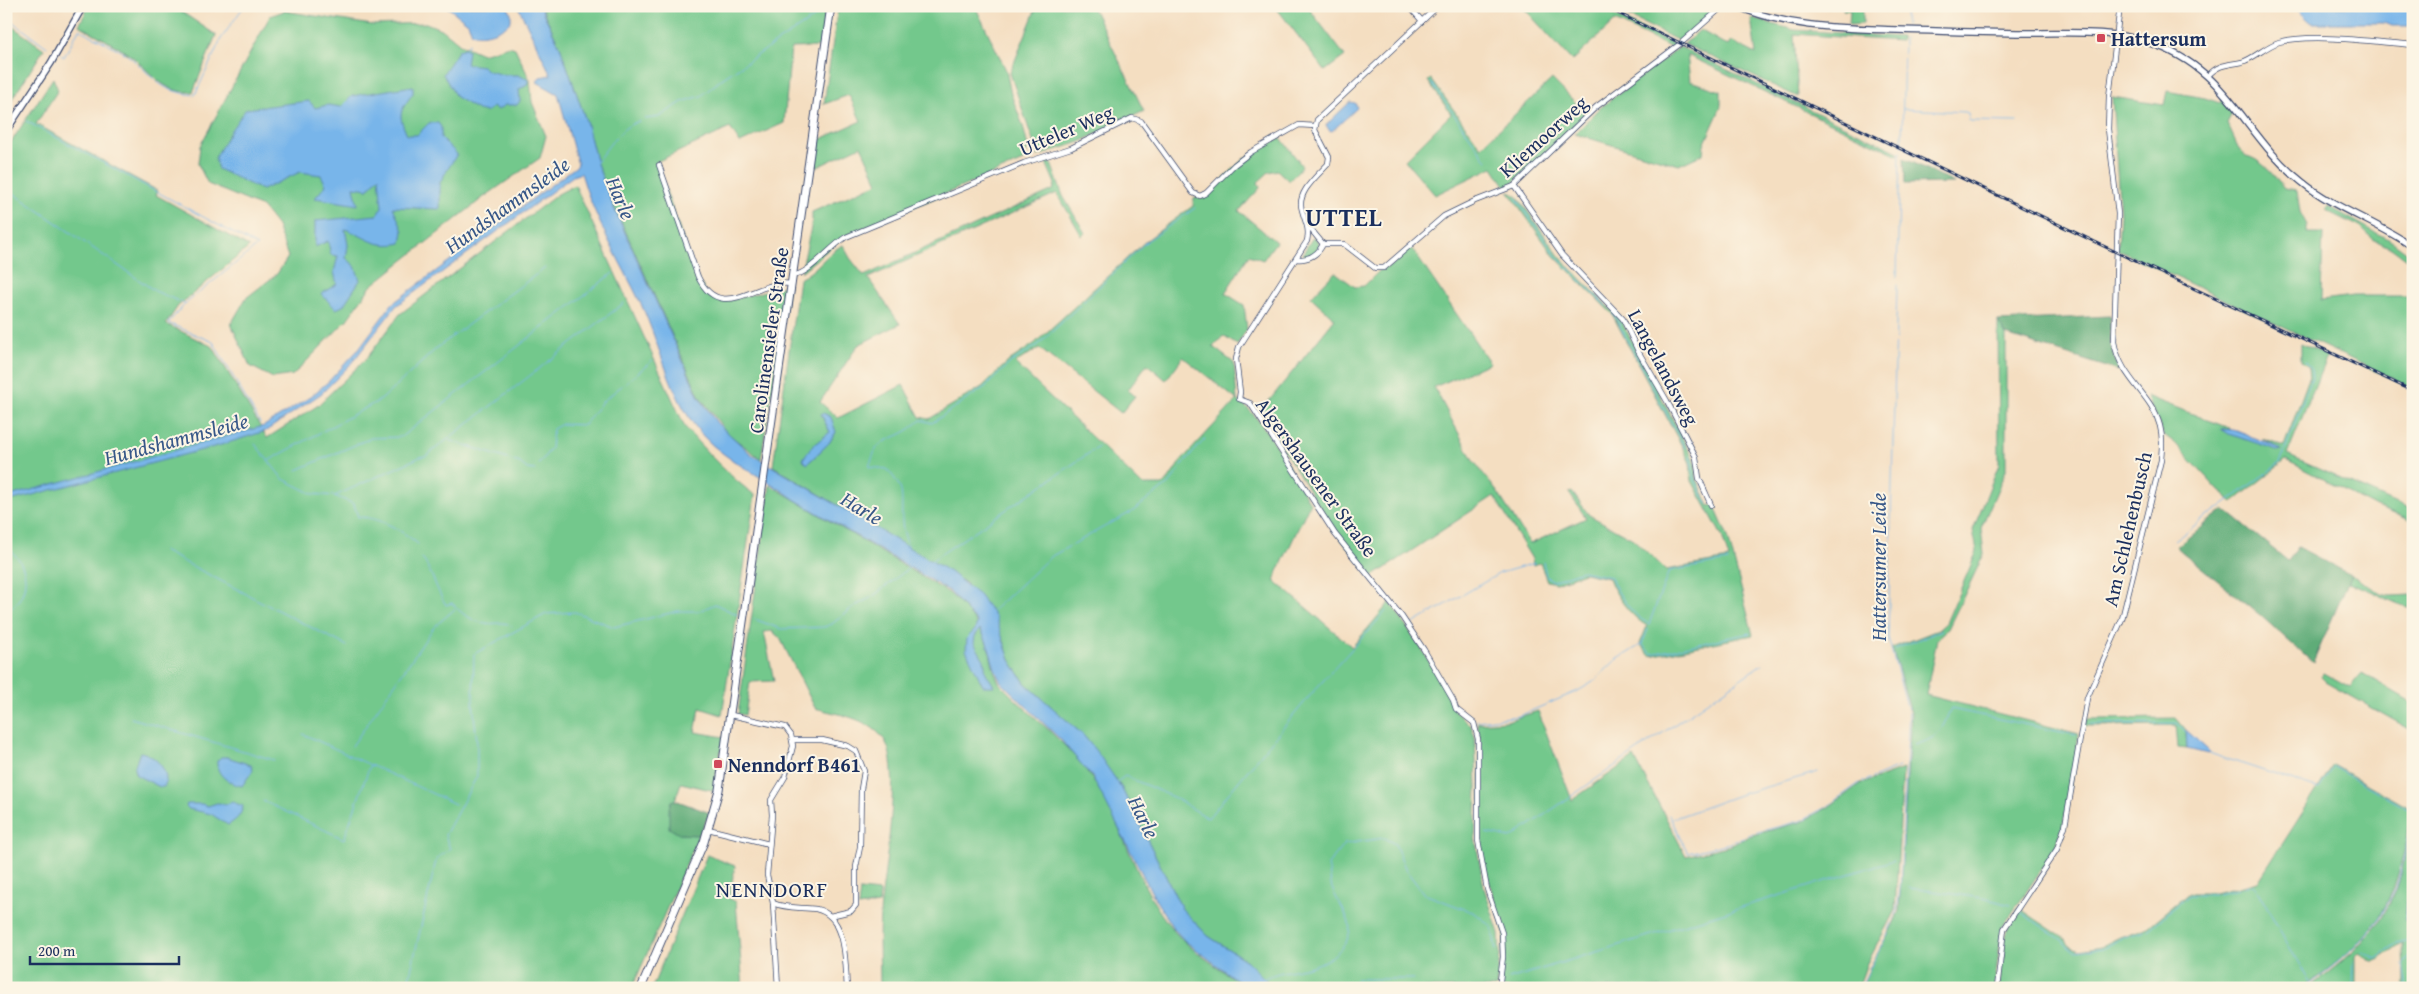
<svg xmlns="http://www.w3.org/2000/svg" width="2419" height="994" font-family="'Gentium Book Plus',serif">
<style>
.green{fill:#73c88c;stroke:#477c75;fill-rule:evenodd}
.forest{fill:#5eac78;stroke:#3c6e6b}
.water{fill:#78b5ea;stroke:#4a72a4}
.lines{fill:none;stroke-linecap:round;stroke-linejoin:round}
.stream{stroke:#78b5ea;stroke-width:1}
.street-casing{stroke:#3c496d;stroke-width:6}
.secondary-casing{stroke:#3c496d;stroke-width:8}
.primary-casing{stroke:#3c496d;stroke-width:9}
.street{stroke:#fff;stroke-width:4.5}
.secondary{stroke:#fff;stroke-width:5.5}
.primary{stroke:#fff;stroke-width:7}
.rail-casing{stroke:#1b2f5e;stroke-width:3}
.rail{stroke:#fcf5e5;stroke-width:1;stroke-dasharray:4;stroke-linecap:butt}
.poi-dot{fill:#d1495b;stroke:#fcf5e5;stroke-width:2}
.labels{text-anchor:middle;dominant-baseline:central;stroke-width:4;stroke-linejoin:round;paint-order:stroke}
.poi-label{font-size:20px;font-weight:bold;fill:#1b2f5e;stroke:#fcf5e5;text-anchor:start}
.street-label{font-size:20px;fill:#1b2f5e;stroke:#fcf5e5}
.water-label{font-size:21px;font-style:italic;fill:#375788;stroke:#fcf5e5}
.quarter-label{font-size:22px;letter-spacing:1px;fill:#1b2f5e;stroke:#fcf5e5}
.district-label{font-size:25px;font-weight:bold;letter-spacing:1px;fill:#1b2f5e;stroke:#fcf5e5}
</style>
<rect width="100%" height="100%" fill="#fcf5e5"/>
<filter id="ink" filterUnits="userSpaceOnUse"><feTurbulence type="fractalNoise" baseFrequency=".02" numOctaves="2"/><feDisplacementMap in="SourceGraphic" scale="10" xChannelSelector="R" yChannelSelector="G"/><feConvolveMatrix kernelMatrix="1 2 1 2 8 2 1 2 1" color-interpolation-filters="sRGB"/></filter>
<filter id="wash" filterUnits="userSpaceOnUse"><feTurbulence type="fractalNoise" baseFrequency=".0096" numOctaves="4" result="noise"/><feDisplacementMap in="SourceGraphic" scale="20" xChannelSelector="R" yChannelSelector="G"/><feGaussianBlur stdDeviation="1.12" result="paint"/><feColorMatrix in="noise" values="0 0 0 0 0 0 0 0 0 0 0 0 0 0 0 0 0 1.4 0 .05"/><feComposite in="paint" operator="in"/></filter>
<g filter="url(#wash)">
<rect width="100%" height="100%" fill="#f4dec1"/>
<g class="green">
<path d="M89,6H173L216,35L193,92C162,94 151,71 130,55C114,44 96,35 79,25Z"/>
<path d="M541,6H826L821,47L791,48L784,123L740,143L730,128L656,162L696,276L709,297L726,301L789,285L761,459L727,433L700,397L615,208L597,164L586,121L561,49Z"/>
<path d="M848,6H975L1006,70L1011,94L1023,126L1028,147L1023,161L845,236L801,272L812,223V212L878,183L861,146L815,168L821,139L861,121L849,95L824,104L837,13Z"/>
<path d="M1037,6H1092L1144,111L1080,142L1038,156L1010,73Z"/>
<path d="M1275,6H1307L1345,56L1325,71Z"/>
<path d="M1522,6H1595L1676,45L1672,48L1615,21L1572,61Z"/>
<path d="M1628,6H1719L1679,41L1622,13Z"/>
<path d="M1844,6H1863V24L1849,25L1850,10H1843Z"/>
<path d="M284,11L372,25L426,23L443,30L460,44L482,54L509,46L515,48L530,80L532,102L546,136L540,158L484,197L371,286L346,321L293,375L273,378L250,366L231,324L246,298L277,274L288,257L277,226L262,207L208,184L198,164L200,146L270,16Z"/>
<path d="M1751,18L1794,30L1901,37V41L1794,34L1798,97L1684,44L1700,30L1728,46L1731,41L1756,54Z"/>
<path d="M6,22L44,49L6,109Z"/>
<path d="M1680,47L1898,152V155L1687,55L1690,81L1721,91V107L1704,145L1703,154L1679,165L1575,134L1600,108Z"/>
<path d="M53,78L58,90L36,124L158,191L156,195L249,247L178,306L166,324L213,347L267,438L317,406L367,358L400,314L558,194L575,185L685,427C702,448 733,480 755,495L722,715L700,708L695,732L724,737L717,768L715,791L681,783L675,800L671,801L679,834L699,835L632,988H6V150Z"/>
<path d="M1431,79L1481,147L1552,79L1587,114L1513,183L1506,187L1493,167L1435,195L1405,160L1451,114L1428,81Z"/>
<path d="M2167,91L2205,98L2220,103L2222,99L2233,112L2227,123L2238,147L2246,156C2262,159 2275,177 2284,189L2297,191L2300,212L2307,225V233H2323L2321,300L2354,296H2413V388L2118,250L2120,214L2112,97L2164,105Z"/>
<path d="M1281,138L1302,166L1289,181L1277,170L1269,172L1258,182L1260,188L1239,211L1276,242L1263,260L1249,255L1225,293L1244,305L1247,329L1237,345L1223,336L1213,347L1234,363L1237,400C1261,413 1294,477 1310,503L1274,580L1352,647L1390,602L1423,651L1451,700L1454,710L1471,726L1475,737L1477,788L1475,837L1484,888L1499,933L1500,955L1496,988H1270L1265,979L1247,961L1208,936L1182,909L1121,787L1084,736L1025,683L1010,660L1003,638L966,583L773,466L799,279C817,271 826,253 843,245L850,258L864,276L1053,190L1055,184L1045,160L1049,158L1063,196L1085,233L1082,236L1057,193L868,278L900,324L858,345L820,402L838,418L903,385L920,417L929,419L982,387L1009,361L1034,344L1147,240L1193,206L1194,198L1205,197L1243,159ZM1039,348L1121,413L1135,396L1128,390L1147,364L1166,380L1183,357L1237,400L1180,462L1169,479L1162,485H1142L1015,363ZM823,419L836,432L829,443L807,464L803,459L830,432Z"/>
<path d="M1508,191L1517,196L1559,256L1621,320L1695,462L1697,479L1709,506L1714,505L1728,537L1753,635L1650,656L1640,644L1647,626C1631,617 1615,595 1609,578L1584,573L1556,583L1547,581L1540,563L1533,565L1532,559L1494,496L1372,577L1336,533L1260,412L1335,319L1311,297L1335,272L1355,287L1364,286L1379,271L1392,265L1410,246L1490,363L1434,387L1473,460L1498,493L1530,544L1586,518L1569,493L1572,492L1589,515L1633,539L1666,570L1729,559L1722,536L1692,481L1690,463L1684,450L1612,314L1554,256Z"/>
<path d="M2328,206L2393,242L2413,257V264L2391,248L2373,239L2360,227L2326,210Z"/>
<path d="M1313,237H1315L1320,245L1314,253L1304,257L1303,253Z"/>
<path d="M1998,321L2006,335V470L1981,528L1984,554L1948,629L1937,639L1926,695L2079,734L2063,826L2055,849L2002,928L1994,988H1862C1869,962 1889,938 1899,911L1911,713L1892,648L1938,630L1946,623L1977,551L1973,530L1999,464Z"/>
<path d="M2301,343L2327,356L2287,455L2413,511V521L2376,507L2286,460L2233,502L2219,491L2175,443L2163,434L2146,396L2234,430L2222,429L2281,449L2262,439L2284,446L2309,378L2308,368L2301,361Z"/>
<path d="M770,485L949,593C964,607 979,623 987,643C992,657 992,670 1000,684C1030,716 1068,742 1093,780C1124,827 1137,887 1174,931C1194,954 1222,968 1245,988H880C880,964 878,939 880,915C882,878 905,765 883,738C866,717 839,715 815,708L780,638L772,631L764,632L774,681L750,682L745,715L738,714Z"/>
<path d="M2351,575L2382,594L2391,596L2413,595L2409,606L2411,608C2389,603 2370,587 2347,583Z"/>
<path d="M2324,673L2350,687L2362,673L2413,703V731L2326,682L2321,677Z"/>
<path d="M1538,711L1572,800L1634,757L1686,856L1732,845L1749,836L1801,822L1827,808L1859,785L1903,769L1895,910L1866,966L1858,988H1501L1504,933L1483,860L1481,840L1480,741L1477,723L1507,721Z"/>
<path d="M2176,718L2186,730L2187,749L2178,748L2176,725L2085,726L2087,719Z"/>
<path d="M2333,765L2413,810V821L2409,826L2407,842L2394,888L2379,919L2350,952L2304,988H1999L2007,929L2019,908L2065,939L2070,946L2080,950L2102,946L2120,937L2148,927L2189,893H2215L2258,882Z"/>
<path d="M2413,826V894L2408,896L2405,920L2413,923V988H2404L2403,943C2395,946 2379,963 2372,961C2368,959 2363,954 2359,952L2356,955V988H2309L2351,954L2381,920L2397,889Z"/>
<path d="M707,855L735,866L729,898L736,902L743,988H652Z"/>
<path d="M860,890L880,892L879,904L858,907Z"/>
</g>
<g class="forest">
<path d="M1904,158L1954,183L1905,184Z"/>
<path d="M2110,316L2111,346L2119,371L2006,335L1998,321Z"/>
<path d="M2224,509L2288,561L2298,547L2351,575L2313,663L2260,615L2176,547Z"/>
<path d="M675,800L710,813L699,835L679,834L669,828V808L671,801Z"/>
</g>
<g class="water">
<path d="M446,6H507L511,13V21C504,30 483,38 472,33L468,23Z"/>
<path d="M518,6H540L561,49L586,121L597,164L614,208L699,397L717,423L751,454L950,572L979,595L995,616L1010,660L1025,683L1084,736L1099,755L1121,787L1182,909L1208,936L1247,961L1265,979L1270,988H1247L1185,941L1173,928L1155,899L1093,778L1061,740L1001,682C991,665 991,645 980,629L975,636L974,643L984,660L986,673L994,686H983L966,650L967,638L975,630L977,622L949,591L794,499C765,477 730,464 704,437C671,401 661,347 641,304C620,260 594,219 581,173L573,176L396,306L351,364L322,393L266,431L221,445L6,502V497L264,426L310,397L328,382L357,351L392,304L578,165L558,94L537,82L540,77L551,75Z"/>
<path d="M2292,6H2413V26H2392L2385,23H2312C2304,17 2301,11 2292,6Z"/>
<path d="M464,48L468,50L466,64L482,66L488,71L504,75H518L529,80L526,86L519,89L520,101L517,105H505L498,110L493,107L486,112L478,110L456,97L443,74L459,50Z"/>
<path d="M413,86V93C400,112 397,113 407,135H417L429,123H438L441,127V138L457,154L440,182V209L393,207L403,231L401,243C375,249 367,237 345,229L348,245L346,258L355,266L360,280L343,306L336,309L321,294L337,284L334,272L338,256L331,255L328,241L315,247V221L377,215L382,207L379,177L368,189L354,187L358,205L315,198L326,185L321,175L300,172L262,190L218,169L215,158L231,130L246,109L309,101L315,108L328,105L341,107L352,96Z"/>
<path d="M1350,102L1355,103L1357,108L1332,131L1329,130L1326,125Z"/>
<path d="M823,413L831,417L836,432L829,443L807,464L803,459L811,447L830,432L821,414Z"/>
<path d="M2221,429L2234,430L2282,449L2277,450L2229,434Z"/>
<path d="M2186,730L2209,751L2208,754L2187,749Z"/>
<path d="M140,752C154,754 172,772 164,787H160L136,775L134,769Z"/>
<path d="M221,757H227L251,765L253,770L242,786C229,784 216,775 217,761Z"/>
<path d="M232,802L243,806C241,816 236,820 228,825L211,814L189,809L186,806L187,804H202L208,806L217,803L227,804Z"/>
<path d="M2413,894V923L2411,924L2405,920L2408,896Z"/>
</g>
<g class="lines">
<g class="stream">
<path d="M838,11L846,6"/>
<path d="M6,17L47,47"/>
<path d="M1905,25L1906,6"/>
<path d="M466,48L469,43"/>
<path d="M61,55L64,57L79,29C95,38 115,46 130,57C157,79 157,91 195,95L221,39L244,6"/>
<path d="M1431,82L1487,161"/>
<path d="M1903,109L1965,112L1968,113L1969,121L2018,122"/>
<path d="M645,119L659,117L682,102L701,96L723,78L827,9"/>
<path d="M26,121L257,246L185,304L168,323L213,342L260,423"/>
<path d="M1902,146L1904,38"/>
<path d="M596,162C610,146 618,128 639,121"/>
<path d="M6,188L155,291L185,304"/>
<path d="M1516,198L1557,257L1606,306"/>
<path d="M1897,277L1900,152"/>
<path d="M1613,313L1685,448"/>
<path d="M449,440L520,463L527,469L535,470"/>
<path d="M255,444L283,479L313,494L335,496L354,504L358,517C380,517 401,530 418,544"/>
<path d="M1690,456L1695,480L1707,504"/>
<path d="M268,461L382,399L438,347L545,268"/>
<path d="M539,464L551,448L553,429L562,424L584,425L602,402L652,361"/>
<path d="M297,470L371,438L401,437L613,273"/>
<path d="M335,496L420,457L426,456L624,303"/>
<path d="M2175,540L2280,463L2312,377L2311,370L2305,362"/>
<path d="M908,547C906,539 902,529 902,520C901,493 906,491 887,469L869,467C878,441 877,445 901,434C908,431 915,425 921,420L932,423L985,387L1011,362L1038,345L1147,241L1195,208"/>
<path d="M6,548C31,561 32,597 6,612"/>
<path d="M163,551L347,646"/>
<path d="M422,558C433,573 436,590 446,605L452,603C459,612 473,622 485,623C495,625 503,620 512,626"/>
<path d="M931,561L1098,447"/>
<path d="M1543,562L1546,575L1552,581L1582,571L1611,577C1617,594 1633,616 1649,624L1669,571L1728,561"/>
<path d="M992,611L1050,557L1133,511L1171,482L1184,463L1205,439"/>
<path d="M754,619L781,629L824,627L832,624L853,607L872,597L909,568"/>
<path d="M1411,625L1500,573L1535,563"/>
<path d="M1643,645L1651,654L1750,633"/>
<path d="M1895,649L1942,630"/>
<path d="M131,718L274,760"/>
<path d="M1477,721L1519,716L1578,691L1593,682L1615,661L1642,644L1648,629"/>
<path d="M2090,724L2177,723L2186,732"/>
<path d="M303,734L455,804"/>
<path d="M1915,745C1940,737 1941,731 1951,709L2076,735"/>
<path d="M352,746L434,627L456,608"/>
<path d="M2209,753L2319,789L2334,767L2413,812"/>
<path d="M1117,782L1125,776L1175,798L1208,818L1313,692L1387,610"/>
<path d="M263,801L344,839L370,765"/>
<path d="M1669,815L1688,853L1730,843L1750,834L1800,821L1826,807L1858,784L1899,767"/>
<path d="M1672,819L1742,794L1818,772"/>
<path d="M1486,833L1511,838L1762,664"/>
<path d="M1909,888L1983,898L2011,905"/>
<path d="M2019,911L2062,940L2068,947L2076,951L2103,948L2124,937L2148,930L2189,895H2214L2254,885L2310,983"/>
<path d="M2363,951L2376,959L2397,943L2413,939"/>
<path d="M1263,979C1278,971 1292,971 1308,967C1328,963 1357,943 1348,920C1344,909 1336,899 1332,888C1330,882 1330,873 1328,865L1344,844L1384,838L1395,844L1406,870L1424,894L1475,913L1492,927L1496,950"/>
<path d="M1356,979H1413"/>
<path d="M1509,979L1894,860"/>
<path d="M407,988L435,865L437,858L450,849L445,835L477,776V743L473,703L474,654L546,614L575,612L614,627L678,611H699L715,604L738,615"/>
<path d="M1849,988L1851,987"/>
<path d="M1860,988L1888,933L1897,910L1900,889L1909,713L1888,638L1897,285"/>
<path d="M2306,988L2350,952L2379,920L2396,888L2413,823"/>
<path d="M2353,988L2354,960"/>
<path d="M2407,988L2403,965L2413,952"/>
</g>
</g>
</g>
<g filter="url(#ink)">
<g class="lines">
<g class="street-casing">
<g id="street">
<path d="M1409,6L1422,21"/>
<path d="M1438,6L1317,120L1315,130L1329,157L1328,164C1317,176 1296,193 1302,210C1305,222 1310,228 1307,241L1239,347L1236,359L1240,392L1239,399L1250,403L1335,534L1402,617L1424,650L1453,700L1456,709L1474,723L1478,739V840L1487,889L1502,933L1503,957L1499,988"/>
<path d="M2208,76C2218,64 2228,65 2242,62C2255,58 2266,46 2279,42C2310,33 2379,42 2413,45"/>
<path d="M659,165L698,277C722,325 757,278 792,284"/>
<path d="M1514,186L1562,255L1623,319L1638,351L1667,401L1696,457L1699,478L1711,505"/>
<path d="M1309,227L1323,244H1344L1375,268H1384L1444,216L1475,201L1514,186L1596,107L1680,44L1723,6"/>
<path d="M1296,259C1308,260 1318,255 1323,244"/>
<path d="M793,275C807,276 831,246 846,237L1024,163L1071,148L1132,118L1141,121L1193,193L1200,196L1206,193L1234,165L1251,152L1299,125L1315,126"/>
<path d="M731,715L785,727L791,735L793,746L785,777L771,800L772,815L767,875L773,903L778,988"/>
<path d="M792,740H822L848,746L856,751L864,771L861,789L860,847L856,867V905L851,911L830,916"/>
<path d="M708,829L769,844"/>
<path d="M773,903C786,909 802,907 816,909C848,916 845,963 847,988"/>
<path d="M1997,988L2004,929L2057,849L2065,826L2087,698L2122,619L2161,460C2162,448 2163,438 2160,426C2152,394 2121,380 2114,342L2118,214L2108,129L2109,97L2120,6"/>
</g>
</g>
<g class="secondary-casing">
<g id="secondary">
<path d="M1737,6C1788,28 1842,28 1897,30C1943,31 1988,33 2034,33C2072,33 2110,30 2147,42C2230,68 2242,135 2302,182C2335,209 2378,222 2413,247"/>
<path d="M6,131L51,63L83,6"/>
</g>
</g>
<g class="primary-casing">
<path id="primary" d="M641,988L704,842L719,790L831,6"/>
</g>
<use href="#street" class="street"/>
<use href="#secondary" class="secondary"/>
<use href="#primary" class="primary"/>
<g class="rail-casing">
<path id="rail" d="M1603,6L2116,252L2413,391"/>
</g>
<use href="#rail" class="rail"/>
</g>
</g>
<g class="poi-dot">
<rect x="2096" y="33" width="10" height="10" rx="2.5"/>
<rect x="713" y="759" width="10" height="10" rx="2.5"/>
</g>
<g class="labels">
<g class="poi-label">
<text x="2111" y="38">Hattersum</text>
<text x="728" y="764">Nenndorf B461</text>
</g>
<g class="street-label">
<text transform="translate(1066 130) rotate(-23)">Utteler Weg</text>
<text transform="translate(1543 136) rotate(-42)">Kliemoorweg</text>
<text transform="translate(768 340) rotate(-82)">Carolinensieler Straße</text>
<text transform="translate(1664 367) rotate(62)">Langelandsweg</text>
<text transform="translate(1317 477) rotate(54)">Algershausener Straße</text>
<text transform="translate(2127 529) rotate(-77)">Am Schlehenbusch</text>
</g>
<g class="water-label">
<text transform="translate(621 198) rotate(67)">Harle</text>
<text transform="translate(507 205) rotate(-36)">Hundshammsleide</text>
<text transform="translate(176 439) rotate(-15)">Hundshammsleide</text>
<text transform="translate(862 508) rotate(31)">Harle</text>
<text transform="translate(1878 567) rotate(-90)">Hattersumer Leide</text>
<text transform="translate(1144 817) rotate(64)">Harle</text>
</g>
<g class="quarter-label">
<text x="772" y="889">NENNDORF</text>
</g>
<g class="district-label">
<text x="1344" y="217">UTTEL</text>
</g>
</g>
<rect width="2419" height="994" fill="none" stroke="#fcf5e5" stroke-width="25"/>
<path d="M30 956v8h149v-8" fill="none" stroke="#1b2f5e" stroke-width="2.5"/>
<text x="38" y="956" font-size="15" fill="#1b2f5e" stroke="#fcf5e5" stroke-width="4" paint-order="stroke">200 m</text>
</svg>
